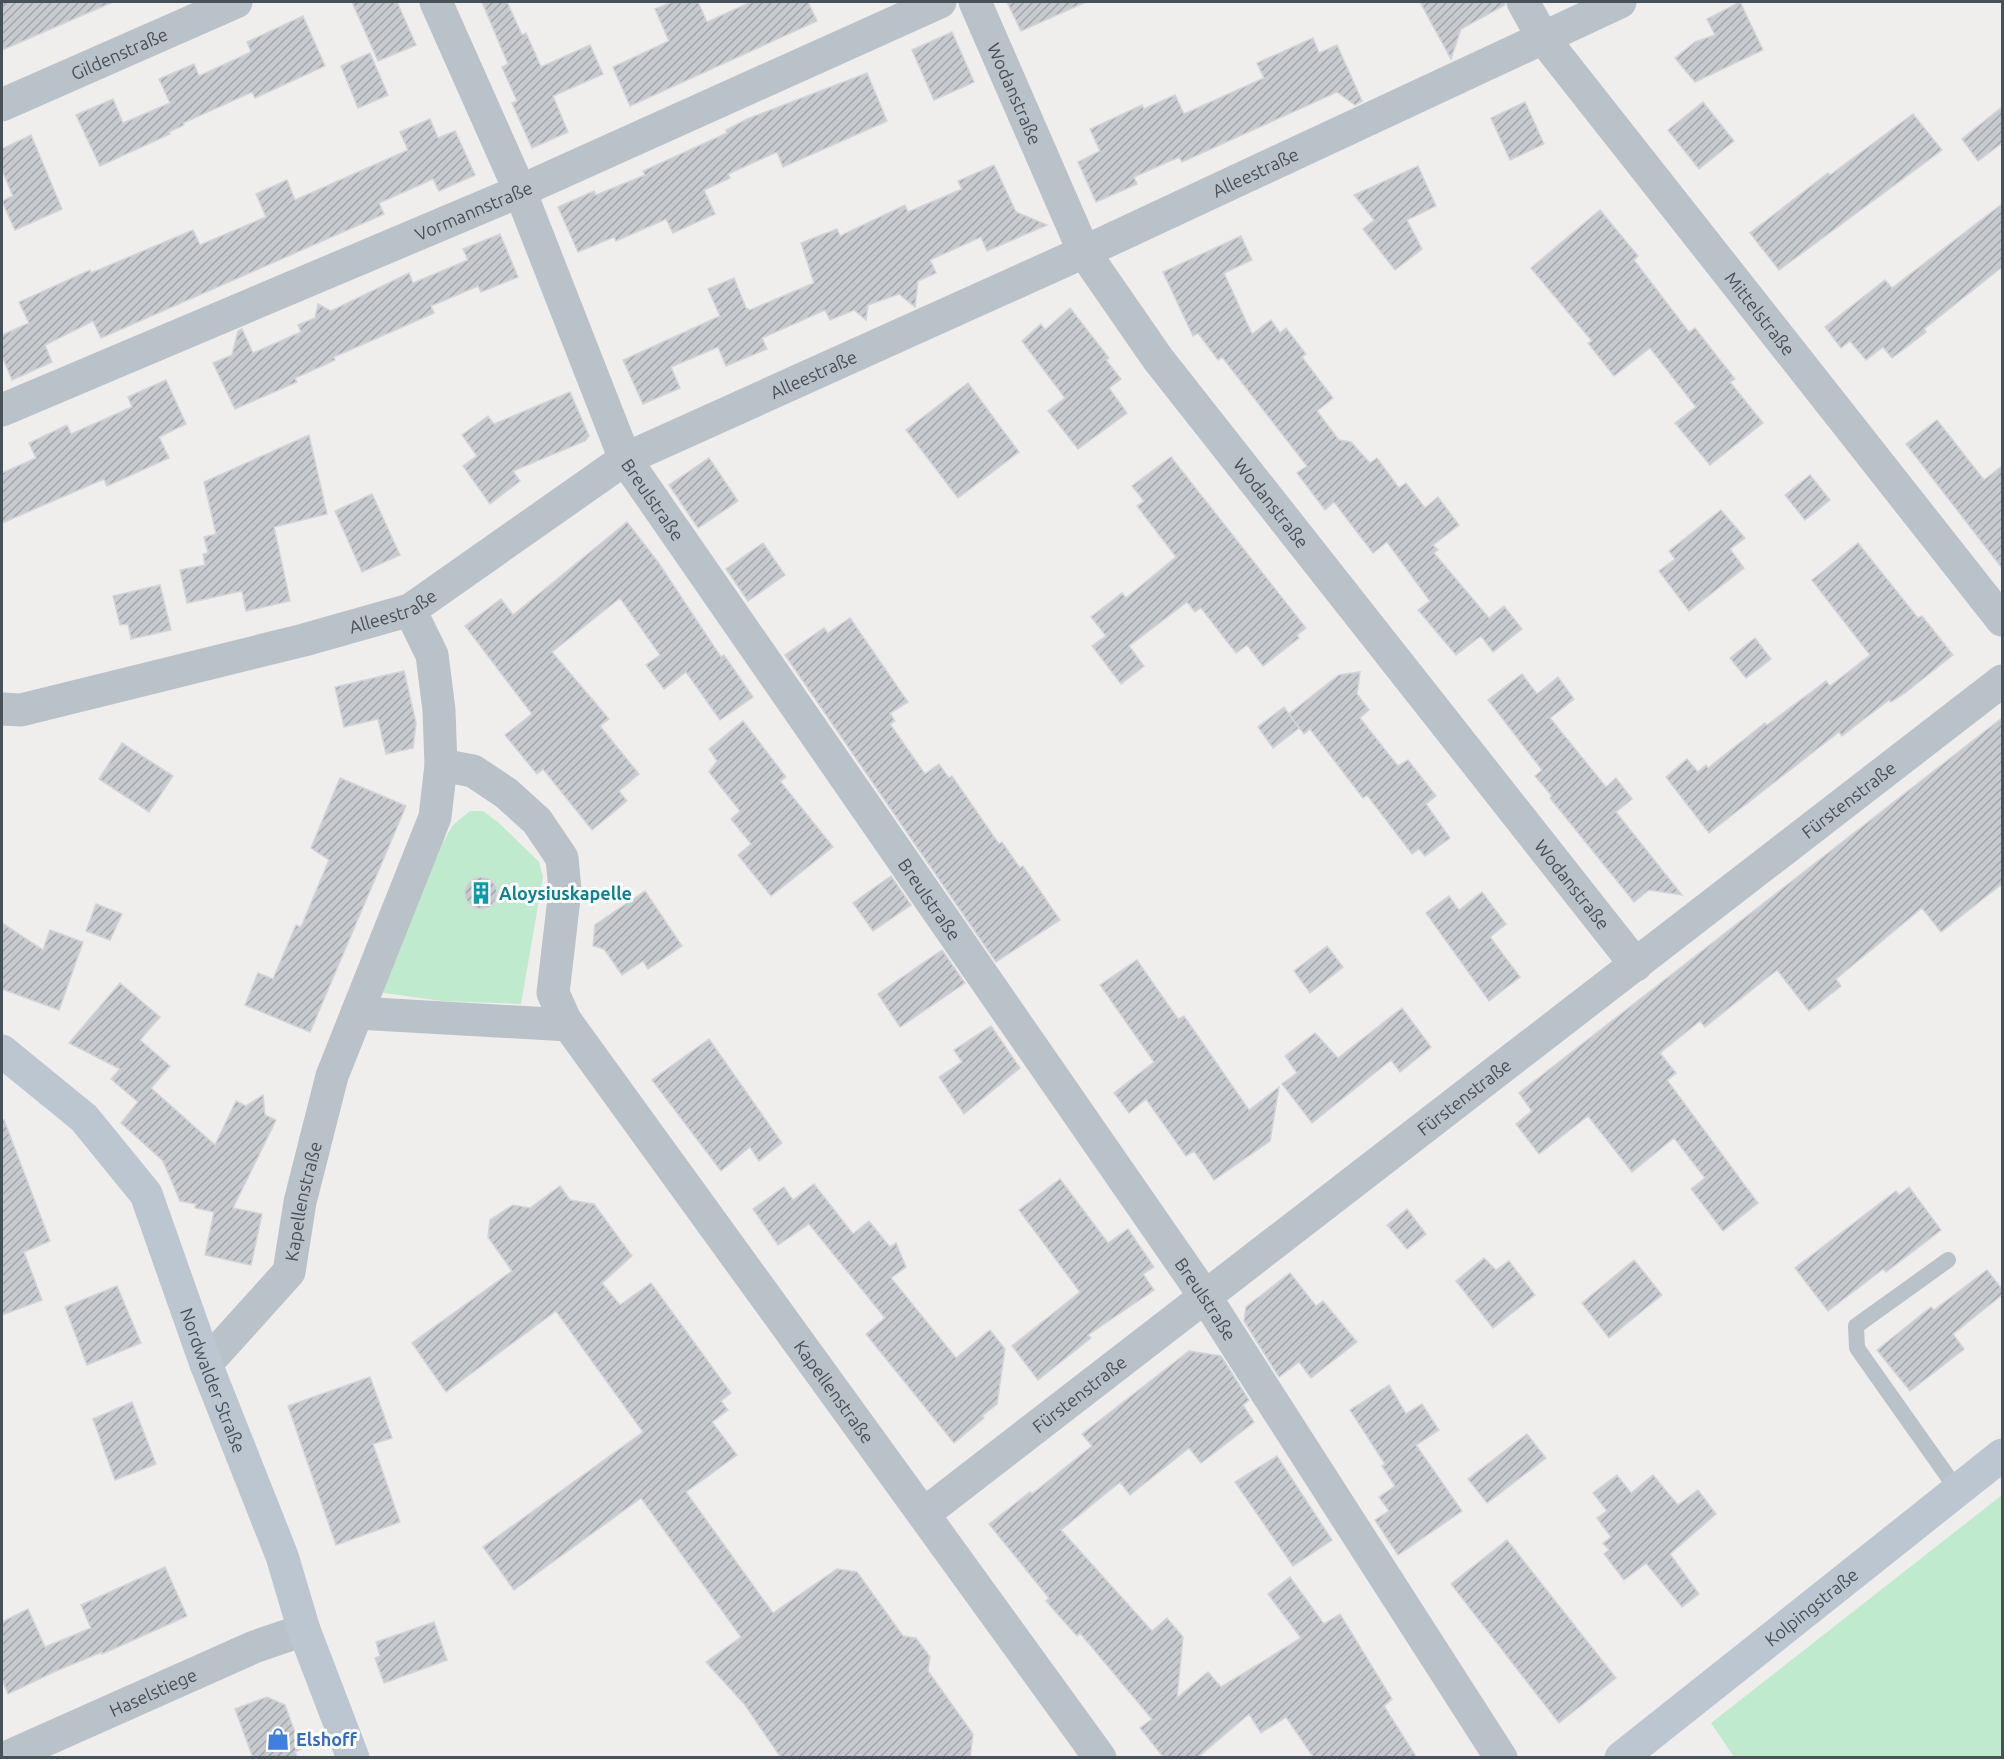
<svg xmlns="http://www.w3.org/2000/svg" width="2004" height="1759" font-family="Ubuntu,sans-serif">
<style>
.green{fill:#bfeace}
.building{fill:url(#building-hatch);stroke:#d2d4d8;stroke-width:1.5}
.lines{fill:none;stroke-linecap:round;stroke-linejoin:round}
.lane{stroke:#bac2c9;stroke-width:16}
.street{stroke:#bac2c9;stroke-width:33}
.secondary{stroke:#bcc6d0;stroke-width:33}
.labels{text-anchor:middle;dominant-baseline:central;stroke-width:6;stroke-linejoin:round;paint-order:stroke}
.street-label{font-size:18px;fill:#475159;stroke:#fff}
.culture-label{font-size:18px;font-weight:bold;fill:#0d838f;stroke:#fff;text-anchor:start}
.shop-label{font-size:18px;font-weight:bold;fill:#366cbe;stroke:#fff;text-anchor:start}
</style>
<defs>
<pattern id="building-hatch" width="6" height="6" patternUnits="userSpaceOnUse" patternTransform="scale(1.5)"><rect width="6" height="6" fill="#c7cacf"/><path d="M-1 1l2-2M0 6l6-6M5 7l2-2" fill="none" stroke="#a3a6ab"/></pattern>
</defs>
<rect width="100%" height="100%" fill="#f0eded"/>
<g class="green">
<path d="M470,811H483L499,823L539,862L543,877L521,1004L442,1001L377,992L429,866L453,825Z"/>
<path d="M2002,1495V1757H1734L1711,1723Z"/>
</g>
<g class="building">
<path d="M2,2H113L2,50Z"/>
<path d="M352,2H397L416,45L378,61Z"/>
<path d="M482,2H507L522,35L526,33L541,67L590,45L603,74L553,96L568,132L532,148L512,103L517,101L502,67L508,64Z"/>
<path d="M673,2H698L707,22L751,2H808L817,21L630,106L613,67L669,41L655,9Z"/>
<path d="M1007,2H1086L1021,31Z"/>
<path d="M1420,2H1504L1505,5L1461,29L1451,59Z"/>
<path d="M1740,2L1763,50L1695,82L1675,58L1695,42L1715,35L1707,19Z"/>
<path d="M303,16L325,66L255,98L252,92L183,123L184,125L169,132L170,134L100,166L76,115L113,99L123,123L170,103L159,79L194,64L199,76L251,52L247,42Z"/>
<path d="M952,32L974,82L934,100L912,50Z"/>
<path d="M1313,38L1319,53L1337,45L1362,101L1355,105L1337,92L1182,162L1179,157L1134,177L1137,184L1096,202L1078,162L1100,151L1090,129L1142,105L1144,109L1175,95L1184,114L1264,78L1257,63Z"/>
<path d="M370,53L388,95L358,108L341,66Z"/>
<path d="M867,73L887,121L783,167L777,152L728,174L730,178L704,190L715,214L673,233L666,219L616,241L614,237L578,252L558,207L594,191L596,195L645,175L643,171L727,133L726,130L747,119Z"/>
<path d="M1525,102L1544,144L1510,160L1491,118Z"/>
<path d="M1703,102L1734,141L1699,169L1668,130Z"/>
<path d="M2002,107V143L1978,161L1962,139Z"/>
<path d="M1913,114L1942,150L1779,270L1750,233L1828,173L1830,175Z"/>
<path d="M430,119L438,138L455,131L475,175L439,191L433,179L379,203L384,214L101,338L93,321L45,345L52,362L12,380L2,356V335L29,323L19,302L90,270L91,273L193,230L200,245L266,217L256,194L287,180L295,200L408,150L400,132Z"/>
<path d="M31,135L62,209L15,230L2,201L13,196L2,170V149Z"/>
<path d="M994,165L1016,212L1047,225L987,251L981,237L930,260L936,273L918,281L915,307L899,294L868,305L866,320L854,310L830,320L825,310L762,338L767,349L726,366L718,347L671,367L680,388L643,404L623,360L720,316L708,289L734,278L746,308L750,310L814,283L801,243L837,229L840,236L905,205L908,212L962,189L958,181Z"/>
<path d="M1418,166L1436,206L1407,220L1422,249L1395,270L1363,229L1374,220L1354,195Z"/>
<path d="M2002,204V267L1924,329L1926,332L1892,358L1883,347L1866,360L1850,341L1841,348L1825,327L1885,280L1892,288Z"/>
<path d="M1600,210L1638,256L1634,260L1689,332L1695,328L1735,379L1730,382L1763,423L1710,465L1675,423L1696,407L1650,348L1614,376L1588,343L1592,341L1531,268Z"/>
<path d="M500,234L518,277L481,292L478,286L431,306L434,313L334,357L335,360L295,378L297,382L235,409L213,363L232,355L238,331L242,329L253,353L301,332L298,325L315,318L318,304L331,311L409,273L413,283L468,260L463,249Z"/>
<path d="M1241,236L1252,260L1224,273L1252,334L1271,320L1280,333L1286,328L1306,354L1302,357L1333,398L1317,411L1339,440L1351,442L1370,463L1377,458L1399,488L1406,483L1425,508L1438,497L1459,525L1433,545L1438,550L1434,553L1489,618L1504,606L1522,629L1493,652L1481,636L1456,655L1418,610L1430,601L1387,542L1373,553L1334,502L1325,510L1297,473L1307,466L1222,357L1218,360L1198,333L1193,336L1163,272Z"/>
<path d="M1070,308L1109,358L1106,360L1121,379L1109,388L1127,413L1078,449L1048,411L1065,398L1022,341L1041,324L1045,330Z"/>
<path d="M166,380L186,424L159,437L169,458L107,486L104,479L2,523V473L36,458L29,443L67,425L71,434L132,407L128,397Z"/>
<path d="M968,383L1019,452L958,498L906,430Z"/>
<path d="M570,392L589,436L585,441L513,471L520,481L490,504L463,466L477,456L462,435L488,416L494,424Z"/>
<path d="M1937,420L1984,480L2002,466V568L1906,444Z"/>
<path d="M309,435L327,514L274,527L290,601L246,611L242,591L187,603L180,570L205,565L203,554L208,553L204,537L216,534L204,482Z"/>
<path d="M1171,457L1306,628L1297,635L1299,638L1263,666L1247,645L1236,653L1201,608L1195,612L1187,602L1129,646L1144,666L1121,684L1092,646L1106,636L1091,617L1122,593L1126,598L1176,557L1137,506L1144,501L1132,486Z"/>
<path d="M709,458L738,501L698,528L669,485Z"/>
<path d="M1810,475L1830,500L1805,520L1785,495Z"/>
<path d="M372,494L400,555L362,572L335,511Z"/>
<path d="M1721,510L1745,538L1730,549L1744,568L1689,611L1659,571L1675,559L1669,551Z"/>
<path d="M627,522L658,562L721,657L724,655L753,697L720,720L686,672L664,689L646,665L660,655L620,598L552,652L609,719L600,726L639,774L619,791L627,801L592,830L543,769L537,774L505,735L532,714L465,626L501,599L513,615Z"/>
<path d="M763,543L785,575L748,601L726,569Z"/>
<path d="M1858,543L1918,618L1922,616L1953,655L1905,693L1891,702L1889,700L1842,736L1839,732L1709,833L1666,777L1687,759L1698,772L1706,765L1708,768L1765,723L1767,725L1826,681L1830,686L1870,655L1812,580Z"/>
<path d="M160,585L171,630L131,639L128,624L120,625L113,596Z"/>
<path d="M850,618L908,702L890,713L895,721L890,724L925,774L939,764L949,778L952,776L999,844L1002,842L1020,868L1023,866L1060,920L996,962L785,655L824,628L828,633Z"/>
<path d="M1755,638L1771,659L1746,678L1730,658Z"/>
<path d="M404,671L416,723L413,748L386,754L378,719L344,727L335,687Z"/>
<path d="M1360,672L1357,694L1369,710L1360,718L1398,766L1408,760L1436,796L1426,804L1450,838L1425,856L1419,849L1412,854L1367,795L1363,798L1310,729L1304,734L1289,714L1339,675Z"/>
<path d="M1522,674L1537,694L1558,677L1574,699L1550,718L1606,787L1616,778L1632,799L1616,812L1682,895L1649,890L1634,902L1550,798L1552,796L1535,776L1542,770L1488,700Z"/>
<path d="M1284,707L1299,728L1273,748L1258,727Z"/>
<path d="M2002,718V884L1941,932L1922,908L1836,979L1841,986L1809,1011L1777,970L1705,1027L1700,1021L1660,1053L1676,1073L1667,1080L1758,1203L1723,1231L1691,1189L1705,1178L1674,1138L1632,1172L1588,1116L1539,1154L1516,1124L1532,1111L1519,1093Z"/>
<path d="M743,721L786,777L780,781L833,847L771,896L738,855L751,844L731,819L740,811L709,772L717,761L709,749Z"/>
<path d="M122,743L173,776L149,812L99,779Z"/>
<path d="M340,778L406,806L310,1032L245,1005L258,973L273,979L296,925L301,927L329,860L311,848Z"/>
<path d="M891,876L911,905L873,931L853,903Z"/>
<circle cx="481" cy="893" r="16"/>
<path d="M645,891L682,946L648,969L643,961L622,975L604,949L593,946L595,925Z"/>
<path d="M1482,892L1506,924L1490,937L1520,977L1489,1001L1426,913L1449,896L1459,910Z"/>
<path d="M96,904L122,914L110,940L86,931Z"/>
<path d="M2,923L43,950L50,930L83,942L59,1010L2,989Z"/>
<path d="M1327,946L1343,967L1310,993L1294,971Z"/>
<path d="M942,950L965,983L900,1027L878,994Z"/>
<path d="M1137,960L1178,1019L1184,1016L1249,1110L1279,1087L1270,1141L1214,1180L1194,1151L1186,1156L1146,1099L1129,1113L1114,1093L1154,1062L1100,985Z"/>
<path d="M120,983L160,1017L140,1040L170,1066L151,1088L215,1145L236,1101L246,1106L263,1095L265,1115L276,1120L233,1208L262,1214L251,1265L205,1255L214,1212L195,1208L196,1204L180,1201L163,1161L121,1123L138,1102L111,1079L120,1069L69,1043Z"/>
<path d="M1402,1008L1431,1047L1400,1072L1391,1060L1312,1123L1282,1084L1297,1073L1285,1056L1315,1033L1338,1058Z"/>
<path d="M991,1026L1020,1068L964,1114L939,1077L962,1062L954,1050Z"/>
<path d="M709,1039L782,1143L759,1161L750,1147L721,1171L652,1080Z"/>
<path d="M2,1120H4L50,1241L24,1252L42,1300L2,1315Z"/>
<path d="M1060,1179L1108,1243L1128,1229L1154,1267L1143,1274L1154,1290L1088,1335L1091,1338L1038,1380L1012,1346L1080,1292L1019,1210Z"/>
<path d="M814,1184L853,1234L869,1221L890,1247L896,1243L906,1267L891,1278L956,1358L990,1330L1005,1349L997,1404L982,1416L984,1418L954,1443L866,1334L885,1318L809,1224L778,1245L753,1209L784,1187L793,1200Z"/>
<path d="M560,1186L570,1200L594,1204L632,1256L602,1283L620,1305L651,1283L731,1393L721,1401L728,1410L712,1422L737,1455L686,1492L773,1613L837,1569L857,1572L903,1636L916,1638L930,1657L928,1671L973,1734L970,1758H781L745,1705L706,1662L741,1637L641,1498L514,1590L483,1547L643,1432L556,1311L446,1392L412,1343L512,1271L488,1237L490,1220L513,1205L530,1208Z"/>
<path d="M1909,1187L1941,1230L1886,1272L1883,1269L1828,1311L1795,1268L1896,1191L1899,1195Z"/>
<path d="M1407,1209L1426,1234L1407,1249L1387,1225Z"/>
<path d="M1484,1258L1496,1270L1509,1261L1535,1295L1493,1328L1456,1281Z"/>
<path d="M1634,1260L1662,1295L1609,1338L1582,1303Z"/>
<path d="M1987,1270L2002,1289V1295L1953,1334L1964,1349L1910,1391L1877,1350L1931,1307L1934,1310Z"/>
<path d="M1290,1273L1316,1306L1323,1301L1357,1342L1311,1378L1299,1362L1279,1377L1244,1321L1246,1307Z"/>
<path d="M117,1286L141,1343L87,1365L65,1307Z"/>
<path d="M1189,1351L1221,1356L1249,1400L1243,1405L1254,1422L1201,1463L1189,1448L1130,1495L1120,1482L1061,1530L1152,1631L1167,1618L1183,1637L1177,1698L1208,1672L1221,1687L1301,1638L1268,1594L1290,1577L1324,1624L1340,1614L1392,1699L1384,1706L1417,1758H1314L1286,1717L1261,1733L1249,1714L1197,1758H1164L1140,1728L1152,1719L1080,1633L1077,1636L1046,1601L1049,1598L989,1524L1030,1492L1032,1494L1092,1446L1082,1434Z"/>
<path d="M370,1377L392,1438L373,1444L400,1522L336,1545L288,1406Z"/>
<path d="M1389,1385L1406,1414L1422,1404L1439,1430L1416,1445L1462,1511L1398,1555L1375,1520L1389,1511L1379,1497L1395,1486L1382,1466L1385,1464L1350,1410Z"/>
<path d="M132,1402L156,1464L115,1480L93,1419Z"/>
<path d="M1527,1434L1546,1458L1487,1503L1468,1479Z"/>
<path d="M1277,1456L1332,1540L1293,1566L1235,1482Z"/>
<path d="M1617,1475L1631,1493L1653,1475L1678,1505L1698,1490L1716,1514L1670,1554L1699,1594L1682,1607L1646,1563L1624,1580L1604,1554L1609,1550L1603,1543L1611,1537L1597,1518L1607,1511L1593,1493Z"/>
<path d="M1507,1540L1616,1678L1559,1723L1451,1584Z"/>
<path d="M165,1567L187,1616L102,1654V1652L56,1671L8,1694L2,1679V1622L28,1609L45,1647L91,1628L81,1605Z"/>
<path d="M434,1622L447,1660L384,1683L375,1658L380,1656L376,1642Z"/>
<path d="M267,1697L285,1705L301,1749L295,1752L298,1758H253L235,1709Z"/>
</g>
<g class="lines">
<path class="lane" d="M1948,1260L1856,1326L1857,1348L1958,1491"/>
<g class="street">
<path id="s1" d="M436,2L520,191L625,459L1206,1298L1501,1758"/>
<path id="s2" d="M975,2L1084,252L1158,359L1636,965"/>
<path id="s3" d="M1523,2L1543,38L2002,620"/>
<path id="s4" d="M2,105L236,2"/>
<path id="s5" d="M2,410L520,191L940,2"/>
<path id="s6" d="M2,709L21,710L304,640L410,610L625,459L1084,252L1620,2"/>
<path id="s7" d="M441,765L473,771L506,793L537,821L562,858L565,890L553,993L565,1020L1100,1758"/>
<path d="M357,1013L568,1025"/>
<path id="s8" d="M206,1364L289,1272L300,1202L332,1076L435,817L441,765L439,710L432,655L410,610"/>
<path id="s9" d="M925,1513L2002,681"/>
<path id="s10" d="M5,1758L254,1647L304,1630"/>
</g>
<g class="secondary">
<path id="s11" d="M2,1051L84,1118L146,1194L206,1364L282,1556L304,1630L353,1758"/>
<path id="s12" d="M1621,1758L2002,1455"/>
</g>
</g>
<defs>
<g id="building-bare" transform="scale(1.8)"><path d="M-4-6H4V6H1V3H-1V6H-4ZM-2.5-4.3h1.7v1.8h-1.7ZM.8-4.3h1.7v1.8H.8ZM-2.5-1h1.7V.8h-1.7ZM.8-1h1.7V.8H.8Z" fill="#0f9aa8" stroke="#fff" stroke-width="2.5" paint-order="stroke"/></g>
<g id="shop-bare" transform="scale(1.8)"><path d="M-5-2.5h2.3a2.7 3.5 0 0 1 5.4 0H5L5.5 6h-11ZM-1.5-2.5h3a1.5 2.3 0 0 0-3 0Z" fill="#3f7fe0" stroke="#fff" stroke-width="2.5" paint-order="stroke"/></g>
</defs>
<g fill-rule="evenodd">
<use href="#building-bare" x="481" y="893"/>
<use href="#shop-bare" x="278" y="1739"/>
</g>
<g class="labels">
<g class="street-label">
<text stroke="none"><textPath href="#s4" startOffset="128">Gildenstraße</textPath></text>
<text stroke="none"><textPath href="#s2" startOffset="100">Wodanstraße</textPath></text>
<text stroke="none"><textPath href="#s6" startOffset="1376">Alleestraße</textPath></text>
<text stroke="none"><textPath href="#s5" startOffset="512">Vormannstraße</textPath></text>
<text stroke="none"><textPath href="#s3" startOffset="392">Mittelstraße</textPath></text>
<text stroke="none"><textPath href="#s6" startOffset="890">Alleestraße</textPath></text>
<text stroke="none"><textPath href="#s1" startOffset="544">Breulstraße</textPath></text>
<text stroke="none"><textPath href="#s2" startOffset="586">Wodanstraße</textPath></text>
<text stroke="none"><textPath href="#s6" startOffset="404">Alleestraße</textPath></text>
<text stroke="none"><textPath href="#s9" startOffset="1167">Fürstenstraße</textPath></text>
<text stroke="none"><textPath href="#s2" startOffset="1072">Wodanstraße</textPath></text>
<text stroke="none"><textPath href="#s1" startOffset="1030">Breulstraße</textPath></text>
<text stroke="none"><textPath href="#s9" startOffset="681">Fürstenstraße</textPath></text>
<text stroke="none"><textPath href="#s8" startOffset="196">Kapellenstraße</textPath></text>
<text stroke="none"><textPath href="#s1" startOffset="1516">Breulstraße</textPath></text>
<text stroke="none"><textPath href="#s11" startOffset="402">Nordwalder Straße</textPath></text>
<text stroke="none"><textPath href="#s7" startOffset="783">Kapellenstraße</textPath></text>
<text stroke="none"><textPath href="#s9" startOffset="195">Fürstenstraße</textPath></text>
<text stroke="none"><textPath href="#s12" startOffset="243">Kolpingstraße</textPath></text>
<text stroke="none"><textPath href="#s10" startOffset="162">Haselstiege</textPath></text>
</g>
<g class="culture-label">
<text x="499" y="893">Aloysiuskapelle</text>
</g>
<g class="shop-label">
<text x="296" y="1739">Elshoff</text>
</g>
</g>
<rect width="2004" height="1759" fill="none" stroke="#475159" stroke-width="6"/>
</svg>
